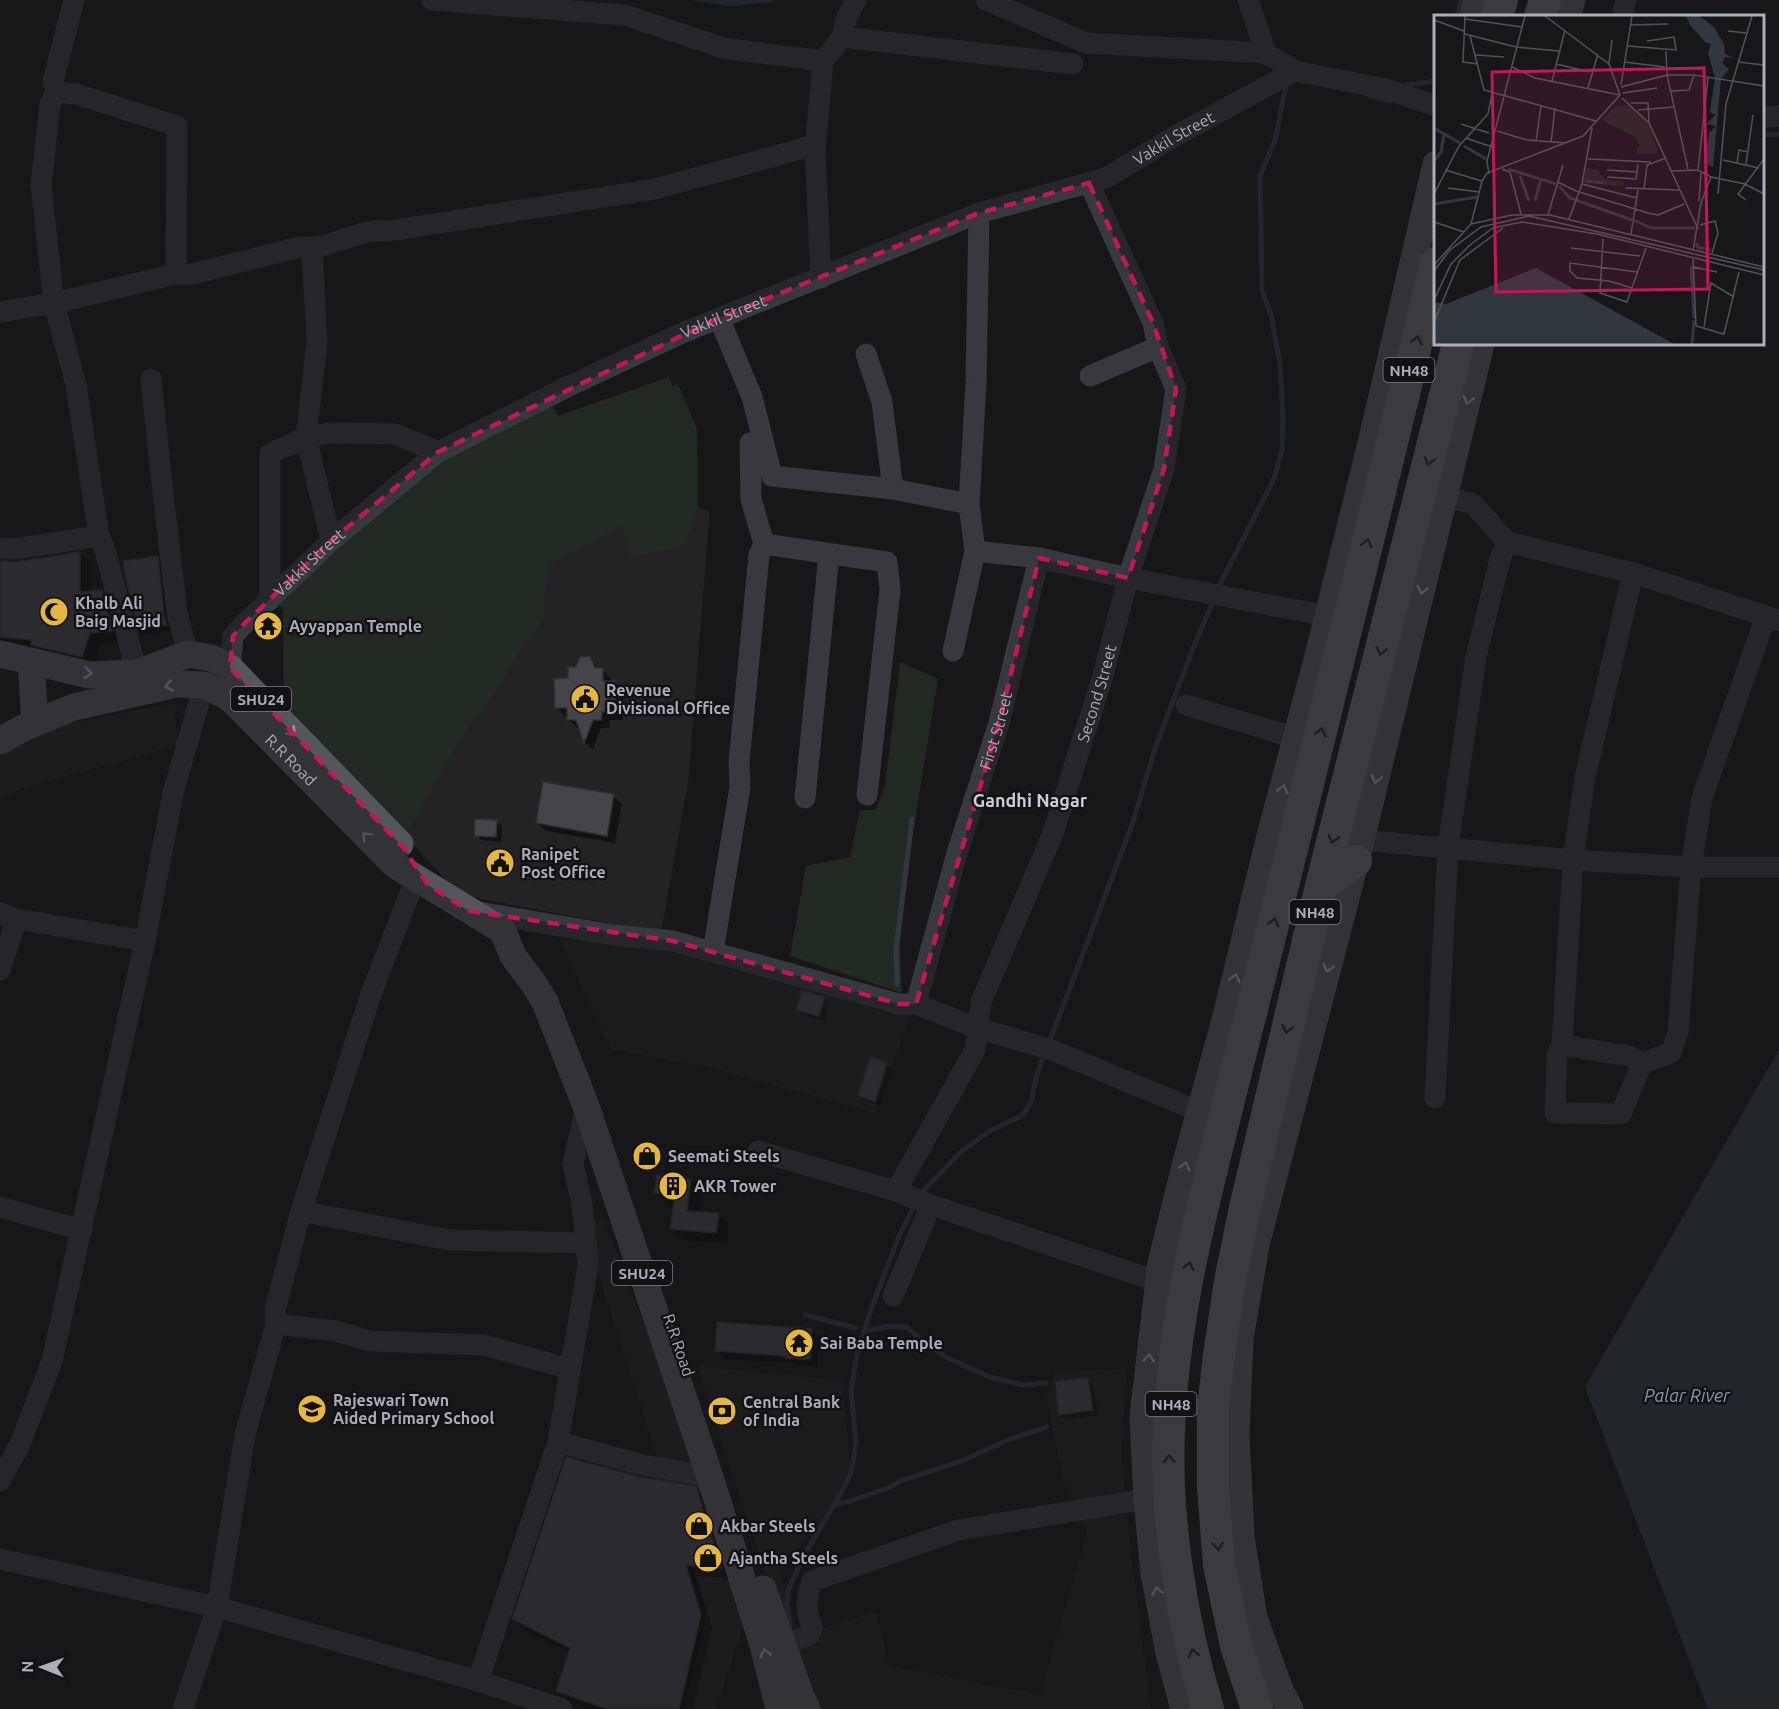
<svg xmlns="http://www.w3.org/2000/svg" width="1779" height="1709" font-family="Ubuntu,sans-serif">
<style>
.built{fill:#232326}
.green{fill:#212923}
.water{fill:#30373e}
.shadow{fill:#0007}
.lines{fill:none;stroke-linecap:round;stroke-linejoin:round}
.stream{stroke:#30373e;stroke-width:5}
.building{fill:#444449;stroke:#313135;stroke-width:1.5}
.minor{stroke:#38393e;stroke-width:21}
.major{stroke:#54565c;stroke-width:27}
.highway{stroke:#65676e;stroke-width:32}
.oneway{stroke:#27272a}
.oneway2{stroke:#999ca6}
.marked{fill:none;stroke:#c2185b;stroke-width:4.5;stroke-dasharray:12 8;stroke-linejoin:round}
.labels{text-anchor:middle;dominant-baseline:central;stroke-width:5;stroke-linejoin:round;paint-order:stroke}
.shield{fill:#121214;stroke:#7c7f87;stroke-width:1.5}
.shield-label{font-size:15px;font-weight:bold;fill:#aaaeb8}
.street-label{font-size:16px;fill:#aaaeb8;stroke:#121214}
.poi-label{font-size:16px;font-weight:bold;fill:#aaaeb8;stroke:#121214;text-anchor:start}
.neighbourhood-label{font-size:18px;font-weight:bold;fill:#cbcdd4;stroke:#121214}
.water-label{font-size:18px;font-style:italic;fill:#839ab1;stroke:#121214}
.inset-river{fill:none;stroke:#30373e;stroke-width:3}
.inset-road{fill:none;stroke:#525359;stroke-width:1.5}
.view{fill:#c2185b;fill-opacity:0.15;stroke:#c2185b;stroke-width:3}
.inset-edge{fill:none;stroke:#aaaeb8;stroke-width:3}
</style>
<rect width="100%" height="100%" fill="#171719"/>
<g class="built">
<path d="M669,377L672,386L678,384L697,429L698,508L710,511L688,783L661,933L460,895L284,707L283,610L274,598L552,406L558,416Z"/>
<path d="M175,703L177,746L22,788L0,801V752L33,730Z"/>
<path d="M558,936L675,947L912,1011L875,1113L706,1067L610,1049Z"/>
<path d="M604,1219L722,1532L745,1620L716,1709H684L707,1612L599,1276L587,1223Z"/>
<path d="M698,1366L842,1381L851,1477L816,1529L780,1570L799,1635L876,1612L889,1665L1040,1695L1087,1532L1064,1482L1046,1398L1056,1372L1127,1369L1121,1455L1133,1572L1151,1709H814L808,1698L715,1424Z"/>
</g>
<g class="green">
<path d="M669,377L672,386L678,384L697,429L698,509L685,546L631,557L622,526L547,566L544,618L511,665L493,696L470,725L444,766L417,817L405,834L284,707L283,610L274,598L463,444L552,406L558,416Z"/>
<path d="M900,662L938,679L913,833L900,945L902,993L790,956L806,866L850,857L860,810H876L885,786Z"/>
</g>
<g class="water">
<path d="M692,0H775L773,2L731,6Z"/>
<path d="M1779,1050V1709H1708L1585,1387Z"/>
</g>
<g class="shadow">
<path d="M80,553L91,565V592L102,591L113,603L124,642L101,644L94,668L0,646V561L13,563Z"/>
<path d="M157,557L162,563L172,630L146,635L140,629Z"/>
<path d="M589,657L599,669H602L611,678V682H614L623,691V720H610L609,728H601L593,750L585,742L580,728H577L569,720V716H565L557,707L569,680L578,668Z"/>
<path d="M613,796L622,804L615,843L546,831L538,823Z"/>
<path d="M497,822L502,827L501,842L481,840L476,835Z"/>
<path d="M824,998L829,1003L825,1021L803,1015L798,1009Z"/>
<path d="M886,1064L892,1069L880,1106L865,1101L859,1096Z"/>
<path d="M691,1180L702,1192L700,1213L718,1214L729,1226L727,1244L683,1240L672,1229L675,1205L667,1204L656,1193Z"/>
<path d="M812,1330L819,1338L817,1367L795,1365L793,1363L724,1359L717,1351Z"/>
<path d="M1088,1380L1093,1385L1098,1415L1066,1420L1060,1415Z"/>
<path d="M696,1488L707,1500L732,1578L696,1576L712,1628L693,1709H588L569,1703L558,1691L570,1652L525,1630L514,1619Z"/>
</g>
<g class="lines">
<g class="stream">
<path d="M1457,16L1461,0"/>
<path d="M1407,85L1436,81"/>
<path d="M1434,89L1436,87"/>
<path d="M1370,96L1390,101"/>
<path d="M1762,135L1779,134"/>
<path d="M1218,588L1274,479L1282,450L1283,418L1280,364L1271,315L1262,290L1260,176L1275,140L1287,81"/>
<path d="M897,984L896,949L912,819"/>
<path d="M1049,1043L1132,825L1156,746L1192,651L1213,601"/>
<path d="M924,1190L961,1152L988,1132L1023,1115L1031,1102L1036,1078L1045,1052"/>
<path d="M805,1315L856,1328"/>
<path d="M866,1331L889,1326L907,1327L921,1340L946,1357L989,1377L1023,1385L1046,1383"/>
<path d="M833,1505L850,1501L888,1488L903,1480L962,1461L1010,1439L1047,1427"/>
<path d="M790,1627L787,1605L788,1591L791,1583L808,1549L845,1486L852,1469L856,1442L851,1390L858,1349L873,1304L899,1236L912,1210"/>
</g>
</g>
<g class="building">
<path d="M80,552V592L102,590L113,631L90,633L82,657L31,645V640L0,637V561L16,562Z"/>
<path d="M158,556L164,615L167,625L139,630L127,585L123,561Z"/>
<path d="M590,656L595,668H603V681H615V712H602L601,720H593L584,743L576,720H567V708H555L554,679L568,678V667H576L580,657Z"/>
<path d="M543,782L614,794L607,836L536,823Z"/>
<path d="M475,819L497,820L496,837L474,836Z"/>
<path d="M802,990L825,997L819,1016L796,1010Z"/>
<path d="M870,1057L887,1063L875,1102L858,1096Z"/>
<path d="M657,1175L691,1179L687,1211L719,1213L716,1233L670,1229L675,1196L654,1193Z"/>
<path d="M717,1322L812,1329L810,1360L786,1358V1356L715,1351Z"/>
<path d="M1088,1378L1093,1410L1059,1415L1055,1381Z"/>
<path d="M566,1457L640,1477L696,1486L721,1568L686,1565L701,1615L679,1709H607L556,1691L570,1648L512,1619Z"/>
</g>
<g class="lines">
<g class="minor">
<path d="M74,0L53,81L56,92L76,94L177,126L176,274"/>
<path d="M432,0L624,15L723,48L823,61"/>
<path d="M986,0L1086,43L1266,53L1295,71L1386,89L1436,106"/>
<path d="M1248,0L1266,53"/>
<path d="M1622,16L1626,0"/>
<path d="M842,37L1073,64"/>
<path d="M56,92L50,104L41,185L54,303L76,385L99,536L105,550L137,673"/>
<path d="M1762,117L1779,116"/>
<path d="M312,249L317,343L306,437L331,541"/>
<path d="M821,278L815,151L823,61L842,37L846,19L856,0"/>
<path d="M0,312L54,303L176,274H192L300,247C330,251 358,227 389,231L655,189L815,145"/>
<path d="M719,318L752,397L772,476L893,489L969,504"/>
<path d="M866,354L882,402L893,489"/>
<path d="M1090,376L1158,347"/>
<path d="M151,379L162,484L177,613L188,654"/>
<path d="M1445,496L1473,504L1507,542L1633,573L1778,620"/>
<path d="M764,544L887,562L890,590L867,795"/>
<path d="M0,548L14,549L99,536"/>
<path d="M975,551L1039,558L1128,578L1328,616"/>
<path d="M1633,573L1585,777L1573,860L1562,1045L1557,1055L1555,1113L1621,1114L1642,1063"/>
<path d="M270,600V454L306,437L330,433L395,434L438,452"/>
<path d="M953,651L975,551L969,504L976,384L979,213"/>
<path id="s1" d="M230,668L233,636L245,623L331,541L438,452L569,386L682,333L979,213L1106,178L1177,135L1295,71"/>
<path d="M1186,705L1296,738"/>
<path d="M805,798L829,554"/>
<path d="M1361,840L1573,860L1691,867H1779"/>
<path d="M478,912L614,935L673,941L899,1004H916L977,1028L1052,1050L1200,1112"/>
<path d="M0,913L17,919L145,941"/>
<path d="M713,952L740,787L739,762L759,555L764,544L751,499L750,443"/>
<path d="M0,970L17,919"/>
<path id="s2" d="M916,1004L957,853L999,723L1039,558"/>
<path d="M1562,1045L1629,1056L1642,1063L1671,1053L1678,1032L1691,867L1702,798L1766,616"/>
<path d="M1435,1098L1448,847L1476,657L1500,559L1507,542"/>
<path d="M758,1151L896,1191L931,1205L1159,1282"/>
<path id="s3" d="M896,1191L975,1050L981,1002L1053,833L1102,679L1128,578L1164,469L1176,389L1158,347L1153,323L1089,183"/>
<path d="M0,1207L82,1230"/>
<path d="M301,1211L449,1240L586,1243"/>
<path d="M893,1296L931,1205"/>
<path d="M276,1324L336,1331L370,1341L484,1345L570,1369"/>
<path d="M558,1442L643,1465L696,1474"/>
<path d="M0,1481L20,1444L52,1361L145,941L173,793L204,685"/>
<path d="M0,1559L217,1607L478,1681L562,1709"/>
<path d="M784,1646L809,1635L812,1628C805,1608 806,1600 812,1581L958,1530L1147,1499"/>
<path d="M478,1681L558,1442L588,1265L582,1204L573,1164L586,1106"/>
<path d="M183,1709L217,1607L245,1434L276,1324L275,1310L301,1211L371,994L416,877"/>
</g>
<g class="major">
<path d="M1473,16L1477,0"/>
<path d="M1567,16L1572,0"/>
<path d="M0,654L90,675L137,673L188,654L212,658L230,668L400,844"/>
<path d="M31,661L35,723"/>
<path id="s4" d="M0,741L23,728L74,707L176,684L204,685L230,698L395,865L503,931L513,956L534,984L545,1002L586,1106L709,1474L763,1645L777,1701L781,1709"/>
<path d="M763,1589L800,1694L807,1709"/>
<path d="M1184,1709L1169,1653L1154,1573L1147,1499L1143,1416L1161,1263L1186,1162L1225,1020L1270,836L1318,656L1373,435L1436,164"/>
<path d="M1290,1709L1280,1690L1254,1618L1241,1537L1236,1435L1240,1339L1256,1245L1361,840L1481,344"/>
</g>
<g class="highway">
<path d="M1497,16L1502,0"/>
<path d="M1540,16L1545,0"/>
<path d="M1321,886L1356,861"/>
<path d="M1208,1709C1182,1623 1165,1520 1169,1430C1173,1323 1199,1219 1225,1116C1245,1036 1265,957 1285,877C1336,672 1386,468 1436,263"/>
<path d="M1257,1709L1236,1646L1219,1565L1213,1488V1408L1219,1355L1230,1281L1245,1208L1321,886L1458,344"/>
</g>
</g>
<defs><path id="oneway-chevron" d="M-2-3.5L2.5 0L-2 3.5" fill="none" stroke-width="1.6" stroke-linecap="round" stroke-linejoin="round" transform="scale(1.5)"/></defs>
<g class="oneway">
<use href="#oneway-chevron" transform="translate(1417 340) rotate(-76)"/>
<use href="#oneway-chevron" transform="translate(1429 461) rotate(104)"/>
<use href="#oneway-chevron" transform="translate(1367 543) rotate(-76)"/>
<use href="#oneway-chevron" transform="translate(1381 651) rotate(104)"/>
<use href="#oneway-chevron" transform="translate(1321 732) rotate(-76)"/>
<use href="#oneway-chevron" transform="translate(1333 839) rotate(104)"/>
<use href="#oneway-chevron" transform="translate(1274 922) rotate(-76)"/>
<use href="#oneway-chevron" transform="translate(1287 1029) rotate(103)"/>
<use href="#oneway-chevron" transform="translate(1189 1266) rotate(-79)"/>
<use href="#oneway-chevron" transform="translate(1169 1459) rotate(-92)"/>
<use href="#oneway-chevron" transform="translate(1218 1546) rotate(85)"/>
<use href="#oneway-chevron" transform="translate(1193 1653) rotate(-102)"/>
</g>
<g class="oneway2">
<use href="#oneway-chevron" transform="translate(1468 400) rotate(104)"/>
<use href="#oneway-chevron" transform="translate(1422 590) rotate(104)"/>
<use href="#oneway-chevron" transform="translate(88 673) rotate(7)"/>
<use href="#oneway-chevron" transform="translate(169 686) rotate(170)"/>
<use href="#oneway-chevron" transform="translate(292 732) rotate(46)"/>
<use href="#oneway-chevron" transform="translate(1376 779) rotate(104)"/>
<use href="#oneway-chevron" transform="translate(1283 789) rotate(-75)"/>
<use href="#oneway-chevron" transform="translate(366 836) rotate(-135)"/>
<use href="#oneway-chevron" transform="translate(1328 968) rotate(105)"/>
<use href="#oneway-chevron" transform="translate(1235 978) rotate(-76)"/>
<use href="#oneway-chevron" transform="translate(1185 1166) rotate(-76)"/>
<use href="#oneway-chevron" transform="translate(1149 1358) rotate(-84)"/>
<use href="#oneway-chevron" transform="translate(1157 1591) rotate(-101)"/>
<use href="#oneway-chevron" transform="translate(765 1653) rotate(-105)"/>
</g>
<path d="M0 0H1779V1709H0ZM1089,183L1153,323L1176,389L1164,469L1128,578L1039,558L999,723L916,1004H899L673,941L469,911L428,885L403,847L230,668L233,636L245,623L331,541L438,452L719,318L979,213Z" fill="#171719" fill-opacity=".55" fill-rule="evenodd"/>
<path class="marked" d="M1089,183L1153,323L1176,389L1164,469L1128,578L1039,558L999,723L916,1004H899L673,941L469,911L428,885L403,847L230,668L233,636L245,623L331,541L438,452L719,318L979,213Z"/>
<defs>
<g id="mosque-disc" transform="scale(1.5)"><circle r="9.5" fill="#e6b642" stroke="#121214"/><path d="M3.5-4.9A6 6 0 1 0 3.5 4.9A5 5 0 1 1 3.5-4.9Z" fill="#111"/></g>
<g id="temple-disc" transform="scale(1.5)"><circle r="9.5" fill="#e6b642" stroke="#121214"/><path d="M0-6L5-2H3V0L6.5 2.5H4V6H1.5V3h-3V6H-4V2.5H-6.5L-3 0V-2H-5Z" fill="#111"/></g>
<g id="civic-disc" transform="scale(1.5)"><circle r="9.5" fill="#e6b642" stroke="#121214"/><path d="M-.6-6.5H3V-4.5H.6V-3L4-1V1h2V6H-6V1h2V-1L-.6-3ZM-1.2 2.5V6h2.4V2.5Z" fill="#111"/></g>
<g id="shop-disc" transform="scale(1.5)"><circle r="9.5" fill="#e6b642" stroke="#121214"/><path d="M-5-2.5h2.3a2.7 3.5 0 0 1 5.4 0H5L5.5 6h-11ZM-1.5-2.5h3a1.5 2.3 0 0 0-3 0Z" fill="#111"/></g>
<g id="building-disc" transform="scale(1.5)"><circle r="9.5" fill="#e6b642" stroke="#121214"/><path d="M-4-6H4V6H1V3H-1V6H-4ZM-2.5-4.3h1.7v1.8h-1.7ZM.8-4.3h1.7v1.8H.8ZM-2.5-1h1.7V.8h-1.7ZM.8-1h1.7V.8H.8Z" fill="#111"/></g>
<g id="school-disc" transform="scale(1.5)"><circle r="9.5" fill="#e6b642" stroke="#121214"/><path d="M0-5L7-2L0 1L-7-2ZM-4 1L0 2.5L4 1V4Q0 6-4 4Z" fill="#111"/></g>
<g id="bank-disc" transform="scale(1.5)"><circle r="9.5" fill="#e6b642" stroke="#121214"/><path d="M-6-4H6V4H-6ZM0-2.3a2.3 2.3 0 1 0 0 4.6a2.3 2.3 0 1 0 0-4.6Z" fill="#111"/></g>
</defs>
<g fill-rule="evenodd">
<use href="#mosque-disc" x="54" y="612"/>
<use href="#temple-disc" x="268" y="626"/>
<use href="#civic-disc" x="585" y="699"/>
<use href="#civic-disc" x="500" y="863"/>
<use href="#shop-disc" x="647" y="1156"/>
<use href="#building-disc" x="673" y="1186"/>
<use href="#temple-disc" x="799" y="1343"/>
<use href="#school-disc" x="312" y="1409"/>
<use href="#bank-disc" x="722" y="1411"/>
<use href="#shop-disc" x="699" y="1526"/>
<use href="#shop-disc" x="708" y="1558"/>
</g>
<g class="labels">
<g class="shield">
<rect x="1383.5" y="358" width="51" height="24" rx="4.5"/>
<rect x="231" y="687" width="60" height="24" rx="4.5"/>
<rect x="1289.5" y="900" width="51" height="24" rx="4.5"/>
<rect x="612" y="1261" width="60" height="24" rx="4.5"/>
<rect x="1145.5" y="1392" width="51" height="24" rx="4.5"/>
</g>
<g class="shield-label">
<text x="1409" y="370">NH48</text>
<text x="261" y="699">SHU24</text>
<text x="1315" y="912">NH48</text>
<text x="642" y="1273">SHU24</text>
<text x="1171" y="1404">NH48</text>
</g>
<g class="street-label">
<text stroke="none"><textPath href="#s1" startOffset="1110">Vakkil Street</textPath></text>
<text stroke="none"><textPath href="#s1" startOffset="624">Vakkil Street</textPath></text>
<text stroke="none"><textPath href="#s1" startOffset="138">Vakkil Street</textPath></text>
<text stroke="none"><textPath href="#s3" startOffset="540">Second Street</textPath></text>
<text stroke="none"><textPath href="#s2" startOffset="285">First Street</textPath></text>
<text stroke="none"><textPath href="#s4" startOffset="330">R.R Road</textPath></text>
<text transform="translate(679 1345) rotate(71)">R.R Road</text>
</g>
<g class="poi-label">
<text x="75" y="603">Khalb Ali<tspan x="75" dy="18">Baig Masjid</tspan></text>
<text x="289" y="626">Ayyappan Temple</text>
<text x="606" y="690">Revenue<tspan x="606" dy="18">Divisional Office</tspan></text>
<text x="521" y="854">Ranipet<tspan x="521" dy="18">Post Office</tspan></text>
<text x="668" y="1156">Seemati Steels</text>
<text x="694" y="1186">AKR Tower</text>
<text x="820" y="1343">Sai Baba Temple</text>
<text x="333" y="1400">Rajeswari Town<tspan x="333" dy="18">Aided Primary School</tspan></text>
<text x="743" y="1402">Central Bank<tspan x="743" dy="18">of India</tspan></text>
<text x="720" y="1526">Akbar Steels</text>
<text x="729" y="1558">Ajantha Steels</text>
</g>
<g class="neighbourhood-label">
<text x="1030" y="800">Gandhi Nagar</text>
</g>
<g class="water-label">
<text x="1687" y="1395">Palar River</text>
</g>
</g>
<g transform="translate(1434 15)">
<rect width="330" height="330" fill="#171719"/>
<path d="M183,90H195L216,111L224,138L204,139L202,133L206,131L201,122L168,105ZM153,153L164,155L166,160L175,165L190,166L188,171L149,167Z" fill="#212923"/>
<path d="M252,1H265L280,12L290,29L291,39L300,43L291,42L288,48L295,54L287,64L279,152L272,149L271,144L275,118L282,111L272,109L282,100L276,97L281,62L274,39L277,28H272L256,10ZM102,253L240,329H0V287L12,289Z" fill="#30373e"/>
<path class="inset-river" d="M0,113L26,128M30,131L52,144M0,146L7,137L10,120M74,154L122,169M86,161L95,186M151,166L171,168M125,171L136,183L198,205M101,186L107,164M0,189L43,182M200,205L217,213H261M263,228V232L277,235M257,251L260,303M258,329L260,305"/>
<path class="inset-road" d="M31,1L29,47L44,49M31,4L88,12M0,5L30,16M197,10L234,9M294,16L312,18M31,19L82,32L125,36M36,21L50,75L162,106M194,31L242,35L240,22L213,26M232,36L233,60L254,154M42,40L70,42M190,47L231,52M304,47L330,50M175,48L178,25M122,49L156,57M78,52L101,63L186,80M118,66L131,15M187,70L198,1M187,72L233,60H259M154,73L164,39M237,76L255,75L260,60L330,71M189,78L223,73M188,83L215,108L264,214M197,88H214L215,108M204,95L240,92M27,109L55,118M63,116L93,125L132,128M32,123L58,132M102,127L107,90M117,128L121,93M154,144L217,147M289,145L325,153M303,148L305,135L314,137M312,149L319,100M68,154L76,157L87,199M11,155L48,166M173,155L203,157M264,155L274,63M237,156L264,155L277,162L311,169L330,179M55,159L53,146L91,1M173,162L202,164L204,149M124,167L142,176L214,198L224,200L250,189M148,169L203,183M14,173L46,177M191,173L246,175M210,174L213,150L232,143M0,179L25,131L54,99L58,79M284,179L292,89L318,1M312,185L304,179L330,144M265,186L267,158M114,200L129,150M135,204L148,169L158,113M0,207L30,217M37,209L78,200H116L330,252M266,210L281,206L284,218L278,238M197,219L204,175M169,224L166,278L193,287L212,233M137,233L206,241M259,236L267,188L277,162M259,244L262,311L290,319L305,257M0,250L37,209L48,166L53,158L149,121L186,80L175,49L111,1M259,252L283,257M0,256L16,235L47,212L95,201L330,255M198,273L175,266L143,263L136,256V248L203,257M0,285L17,249L36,230L59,213L88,207L163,219L330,260M0,307L26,245L69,213M270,312L277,268L300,282"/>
<path class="view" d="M270,53L274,274L62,277L58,57Z"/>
<rect width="330" height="330" class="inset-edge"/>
</g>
<g transform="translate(42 1667) rotate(271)" stroke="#121214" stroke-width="4.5" paint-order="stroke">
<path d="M0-4.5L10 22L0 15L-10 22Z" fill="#aaaeb8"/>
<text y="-9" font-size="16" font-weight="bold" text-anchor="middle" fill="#aaaeb8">N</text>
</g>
</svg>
